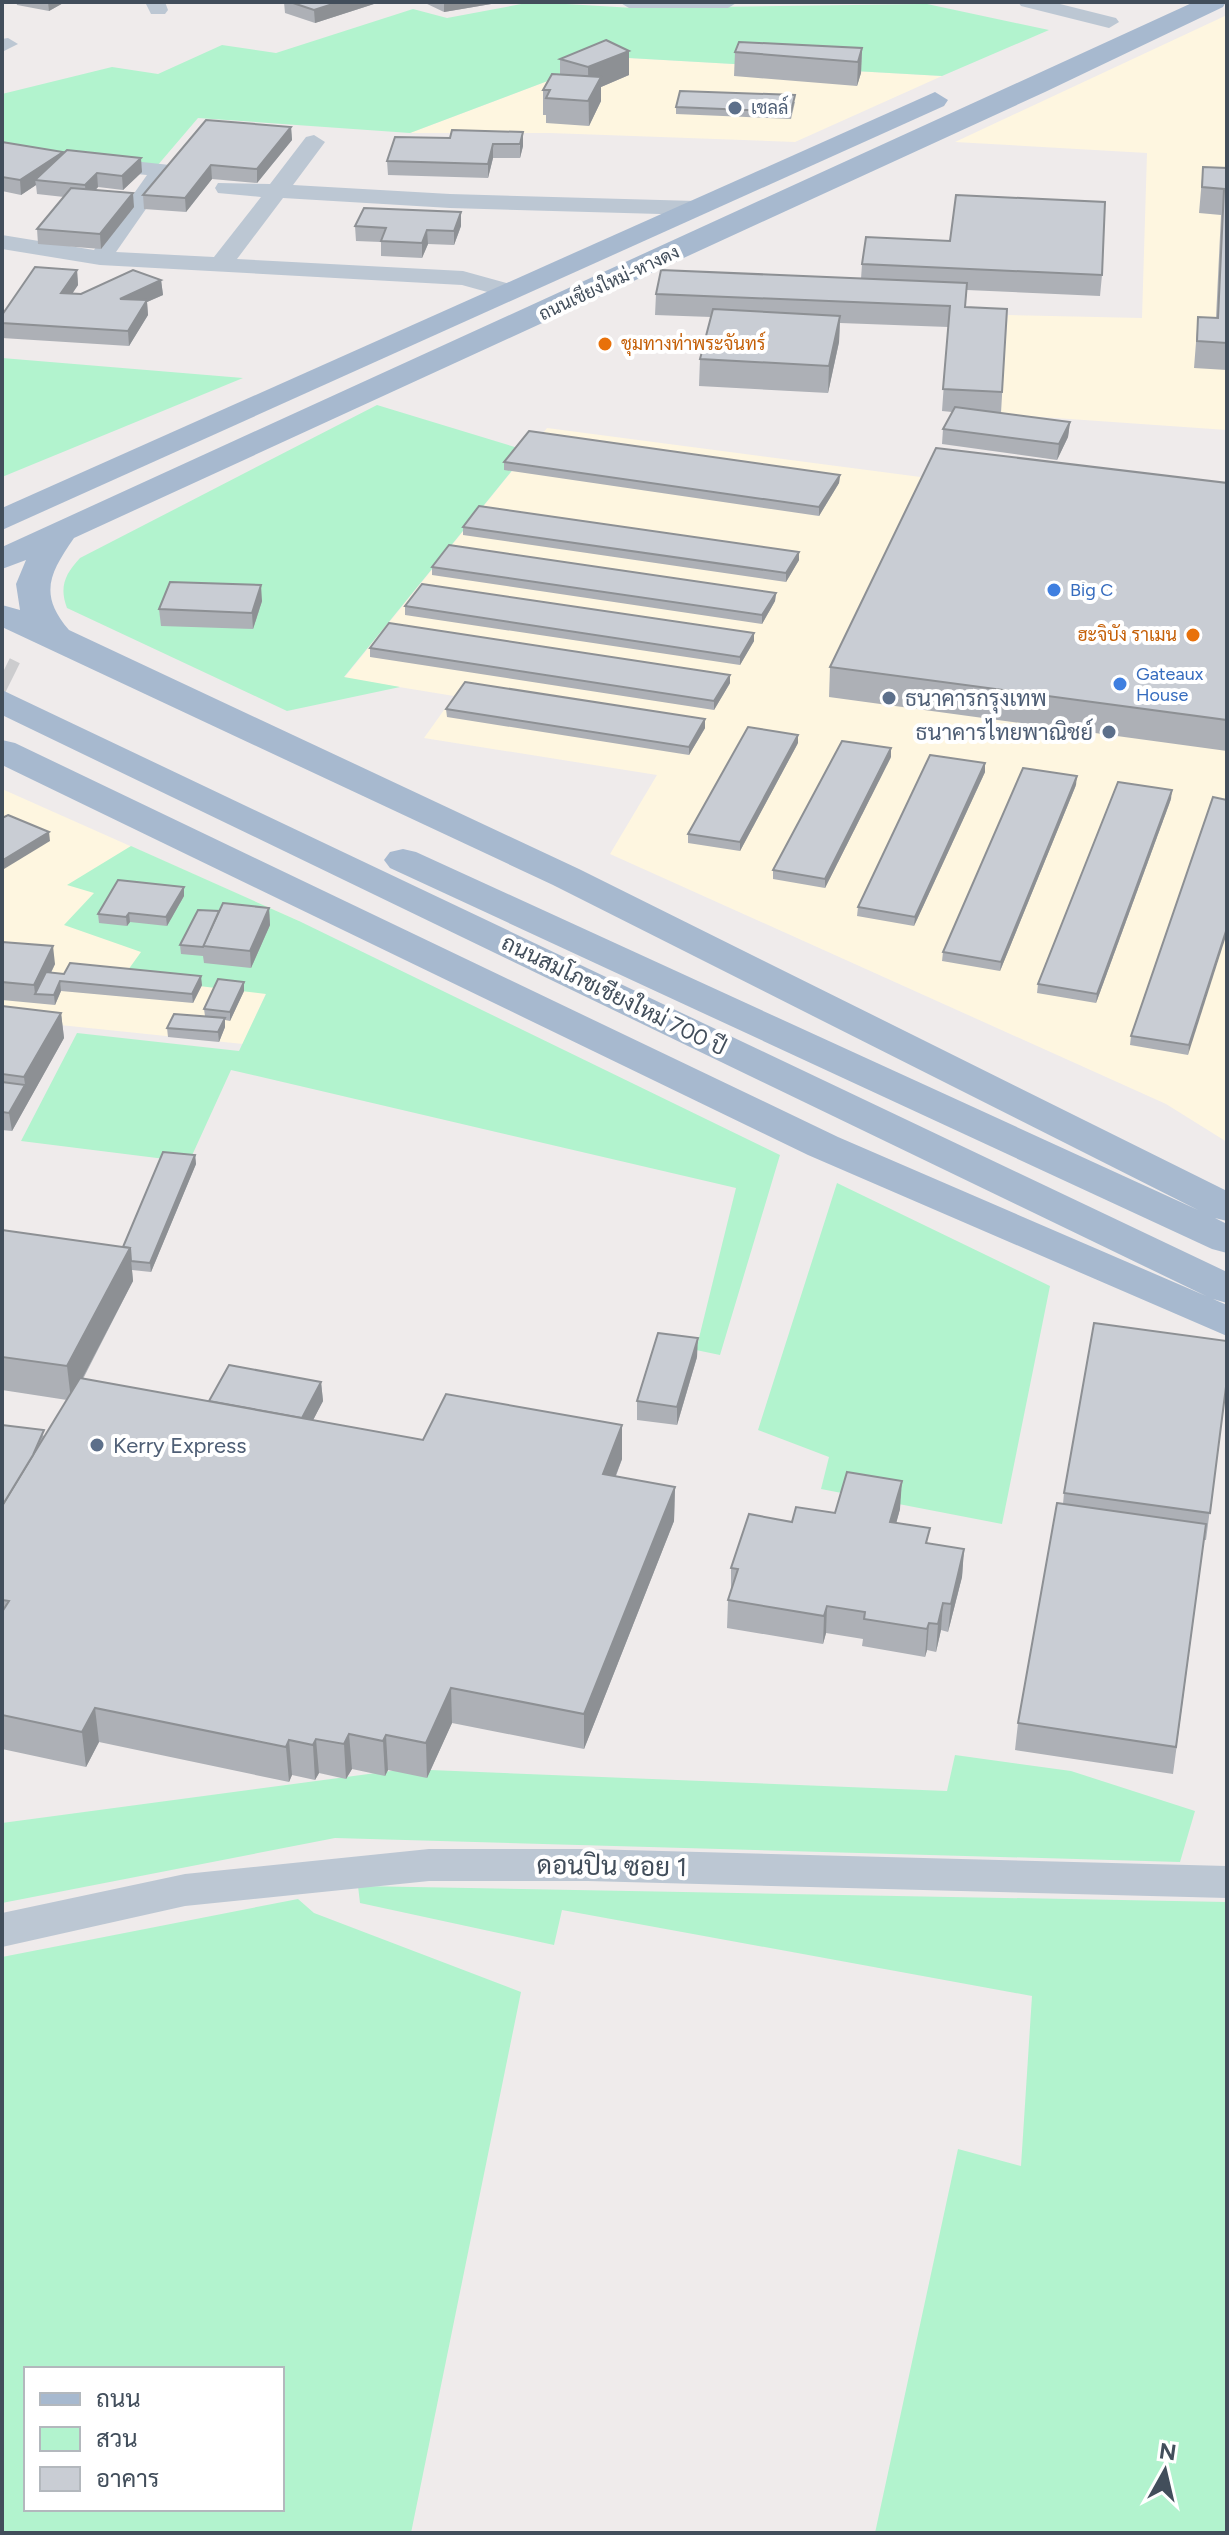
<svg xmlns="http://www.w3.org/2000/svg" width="1229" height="2535" font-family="Figtree,Sarabun,sans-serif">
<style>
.commercial{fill:#fef6e0}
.green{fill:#b2f3ce;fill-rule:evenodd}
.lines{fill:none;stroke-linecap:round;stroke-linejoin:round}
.primary-tunnel{stroke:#ccccce;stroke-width:35;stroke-dasharray:35 17;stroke-linecap:butt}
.street{fill:#bcc7d3;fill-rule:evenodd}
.primary{fill:#a7b9cf;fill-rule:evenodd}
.wall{fill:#adb0b6}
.shaded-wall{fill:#8d9094}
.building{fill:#c9cdd4;stroke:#8d9094;stroke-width:2}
.service-dot{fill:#5c6f8a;stroke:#fff;stroke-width:3}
.food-dot{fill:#e8710a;stroke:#fff;stroke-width:3}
.shop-dot{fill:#3f7fe0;stroke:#fff;stroke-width:3}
.labels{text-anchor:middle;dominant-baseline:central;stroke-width:8;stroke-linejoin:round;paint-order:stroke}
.far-service-label{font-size:18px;fill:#4e5e75;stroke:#fff;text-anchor:start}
.far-street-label{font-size:18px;fill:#424e5b;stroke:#fff}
.far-food-label{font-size:18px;fill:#c56008;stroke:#fff;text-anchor:start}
.far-shop-label{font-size:18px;fill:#366cbe;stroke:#fff;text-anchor:start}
.service-label{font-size:22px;fill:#4e5e75;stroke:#fff;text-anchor:start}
.street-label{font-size:22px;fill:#424e5b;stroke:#fff}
.near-street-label{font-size:26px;fill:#424e5b;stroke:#fff}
</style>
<rect width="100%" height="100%" fill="#efebeb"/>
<g class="commercial">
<path d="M1227,15V430L999,414L1008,315L1142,318L1147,153L955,142Z"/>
<path d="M611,57L942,76L795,142L550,133H410Z"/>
<path d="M547,428L1227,517V1142L1166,1104L610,854L657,775L424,738L454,696L344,678Z"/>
<path d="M2,789L299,921L243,1044L2,1019Z"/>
</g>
<g class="green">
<path d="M532,2L634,8L927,4L1049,30L942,76L611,57L410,133L198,118L157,166L2,150V94L112,67L158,74L222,45L276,53L413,9L447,18Z"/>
<path d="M2,358L243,378L2,477Z"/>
<path d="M377,405L528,451L344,677L400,687L287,711L67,608C59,587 65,574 80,558Z"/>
<path d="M131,846L299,921L780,1155L720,1355L696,1350L736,1188L231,1070L189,1162L21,1141L77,1033L239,1051L266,994L123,977L141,952L64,925L94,893L67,885Z"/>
<path d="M837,1183L1050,1286L1002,1524L821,1489L829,1457L758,1430Z"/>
<path d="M955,1755L1071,1771L1195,1811L1180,1862L335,1838L2,1903V1823L406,1769L947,1791Z"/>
<path d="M358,1886L1227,1902V2533H875L958,2149L1021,2166L1032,1996L562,1910L554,1945L360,1903Z"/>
<path d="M298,1899L314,1913L521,1992L411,2533H2V1957ZM26,2369H282V2509H26Z"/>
</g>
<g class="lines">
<path class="primary-tunnel" d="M2,674L12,679"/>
<g class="street">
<path d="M145,2H165L168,10L165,14H151Z"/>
<path d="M619,2H738L728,8H629Z"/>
<path d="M1018,2H1052L1116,18L1119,22L1109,28L1021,6Z"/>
<path d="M8,38L18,44L2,52V39Z"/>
<path d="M314,135L325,142L293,185L450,194L696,201L707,208L696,215L450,208L283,198L237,259L463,271L517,286L521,291L517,296L509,298L462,285L100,265L2,249V235L94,250L147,175L2,161V147L170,165L173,170L116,252L214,257L261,197L218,193L215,188L218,183L270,184L306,137Z"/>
<path d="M429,1849H588L1227,1866V1898L588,1881H429L185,1906L2,1947V1913L185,1874Z"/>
</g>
<g class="primary">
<path d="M1194,2H1226L1223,7L1045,92L74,538C50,573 38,594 69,630L579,869L1227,1191V1221L1215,1218L1227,1224V1253L1212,1249L390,868L384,860L390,852L403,849L416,852L1198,1210L553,885L2,627V605L20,610L16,584L26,560L2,569V547Z"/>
<path d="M935,92L948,100L944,106L2,530V508Z"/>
<path d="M2,690L1227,1272V1303L1213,1299L1227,1305V1336L808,1155L2,765V740L15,743L838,1137L1206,1296L2,715Z"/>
</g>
</g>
<g class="wall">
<path d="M16,2H65L49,11L17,5Z"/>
<path d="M284,2H377V3L315,23L285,13Z"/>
<path d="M423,2H503L444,12Z"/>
<path d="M862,48L861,73L857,86L734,76L735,52Z"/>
<path d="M629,51V75L601,87V101L589,126L546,123V115H543V90L560,74V59Z"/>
<path d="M795,102L791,119L676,114V107Z"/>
<path d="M291,127L292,140L257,183L212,179L186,212L144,209L143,195Z"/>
<path d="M452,130L523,146L520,158H493L488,178L388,175L387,161L450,138Z"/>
<path d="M2,142L142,172L123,190L98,187L96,190L134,207L101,249L38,244L37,229L64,197L37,194L36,185L21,195L2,191Z"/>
<path d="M1203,167L1227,168V370L1194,368L1198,317L1216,318L1221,215L1199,213Z"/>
<path d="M461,212V226L454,245L428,244L422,258L381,256V242L356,241L355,226Z"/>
<path d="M862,264L1102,275L1100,296L967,290L965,307L1007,309L1001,413L1070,422L1068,437L1057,460L942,444L943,429L952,412L942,411L948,327L840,323L839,342L828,393L699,386L700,359L711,317L655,315L656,294L861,279Z"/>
<path d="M77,270L78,285L72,293L81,294L161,280L163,295L147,302L148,315L129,346L2,338V315Z"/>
<path d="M504,462L840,475L839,483L819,516L504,470Z"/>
<path d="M1227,483V751L829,697L830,667Z"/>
<path d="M463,527L799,560L786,582L463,535Z"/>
<path d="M432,567L776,593L775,601L762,624L432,575Z"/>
<path d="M262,601L253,629L161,626L159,609Z"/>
<path d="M405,606L754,641L740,665L405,615Z"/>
<path d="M370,648L730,683L714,710L370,657Z"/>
<path d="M446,709L705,728L689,755L447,717Z"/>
<path d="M798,743L740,851L688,843V834Z"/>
<path d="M891,757L825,888L773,879V870Z"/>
<path d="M985,763V772L914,926L857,916L858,907Z"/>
<path d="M1076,785L1000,971L942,961L943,952Z"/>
<path d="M1171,799L1096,1003L1037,993L1038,984Z"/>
<path d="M1227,800L1188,1055L1130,1045L1131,1036Z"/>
<path d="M184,896L167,926L130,922L127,926L99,923L98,914Z"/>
<path d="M269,908L270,925L251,968L204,963L203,956L181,954L180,945L219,911Z"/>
<path d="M2,942L55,964L51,973L202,985L193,1003L61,991L55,1005L2,1000Z"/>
<path d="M244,991L230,1021L225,1020V1027L219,1042L168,1037L167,1028L205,1016L204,1009Z"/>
<path d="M2,1006L61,1013L64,1038L12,1131L2,1130Z"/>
<path d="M195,1155L196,1164L151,1272L132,1270L133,1281L83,1379L209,1401L321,1382L323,1401L313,1420L423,1440L622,1425V1459L616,1476L675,1487L674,1521L584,1749L452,1723L427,1778L388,1770L385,1776L352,1769L346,1779L319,1773L315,1780L292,1775L289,1782L99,1742L86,1767L2,1749V1425L45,1436L67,1400L2,1390V1230L123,1247Z"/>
<path d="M697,1357L677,1425L637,1420V1401Z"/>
<path d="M1227,1379L1206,1540H1204L1173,1774L1015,1750L1018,1723L1063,1504L1064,1493Z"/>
<path d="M900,1509L896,1523L929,1544L964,1549L962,1577L948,1632L941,1630L936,1652L927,1650L925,1657L862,1646L863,1639L826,1633L823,1644L727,1628L728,1600L731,1590V1568L835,1513Z"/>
</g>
<g class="shaded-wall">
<path d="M48,2H65L49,11Z"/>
<path d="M339,2H377V3L315,23L314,10Z"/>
<path d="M444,2H503L444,12Z"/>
<path d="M862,48L861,73L857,86L858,62Z"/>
<path d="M629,51V75L601,87V101L589,126L588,67Z"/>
<path d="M291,127L292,140L257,183V169Z"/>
<path d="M523,132V146L520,158V144Z"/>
<path d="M493,144V158L488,178V164Z"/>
<path d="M63,152L64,166L35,180L36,185L21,195L20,180Z"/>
<path d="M141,158L142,172L123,190L122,176Z"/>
<path d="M211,165L212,179L186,212L185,198Z"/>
<path d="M97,173L98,187L86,199L85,185Z"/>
<path d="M133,193L134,207L101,249L100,234Z"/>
<path d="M461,212V226L454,245V231Z"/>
<path d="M427,230L428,244L422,258V243Z"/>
<path d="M77,270L78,285L63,308L61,293Z"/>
<path d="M161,280L163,295L147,302L148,315L129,346L128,331L120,299Z"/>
<path d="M840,316L839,342L828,393L829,366Z"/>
<path d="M1070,422L1068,437L1057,460L1059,444Z"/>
<path d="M840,475L839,483L819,516V507Z"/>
<path d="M799,552V560L786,582V573Z"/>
<path d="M261,585L262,601L253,629L252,613Z"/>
<path d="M776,593L775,601L762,624V615Z"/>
<path d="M754,633V641L740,665V657Z"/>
<path d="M730,675V683L714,710V701Z"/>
<path d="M705,719V728L689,755V747Z"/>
<path d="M798,735V743L740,851V842Z"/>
<path d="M891,748V757L825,888V879Z"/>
<path d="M985,763V772L914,926L915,917Z"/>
<path d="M1077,776L1076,785L1000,971L1001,962Z"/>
<path d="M1172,790L1171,799L1096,1003L1097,994Z"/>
<path d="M49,832L50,841L4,869L3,860Z"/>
<path d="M184,887V896L167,926L166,917Z"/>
<path d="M269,908L270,925L251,968L250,951Z"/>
<path d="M129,913L130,922L127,926L126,917Z"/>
<path d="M1227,928V933L1188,1055L1189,1045Z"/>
<path d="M53,946L55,964L40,994H35L36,1003L34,985Z"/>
<path d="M201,976L202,985L193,1003L192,994Z"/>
<path d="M60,981L61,991L55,1005L54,995Z"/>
<path d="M244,982V991L230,1021V1012Z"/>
<path d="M61,1013L64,1038L12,1131L9,1113L25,1085L24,1077Z"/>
<path d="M225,1018V1027L219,1042L218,1032Z"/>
<path d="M195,1155L196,1164L151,1272L150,1263Z"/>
<path d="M130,1248L133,1281L71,1400L67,1366Z"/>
<path d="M698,1338L697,1357L677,1425V1407Z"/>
<path d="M321,1382L323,1401L297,1451L295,1432Z"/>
<path d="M622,1425V1459L603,1508V1474Z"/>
<path d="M902,1481L900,1509L889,1550L890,1522Z"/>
<path d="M675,1487L674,1521L584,1749V1714Z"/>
<path d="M964,1549L962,1577L948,1632L951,1604Z"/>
<path d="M943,1603L941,1630L936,1652L938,1624Z"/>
<path d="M827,1606L826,1633L823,1644L824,1616Z"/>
<path d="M929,1623L927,1650L925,1657L927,1629Z"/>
<path d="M451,1688L452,1723L427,1778L426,1743Z"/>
<path d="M95,1708L99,1742L86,1767L82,1732Z"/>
<path d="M349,1734L352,1769L346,1779L344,1744Z"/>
<path d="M386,1735L388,1770L385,1776L383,1741Z"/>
<path d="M316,1739L319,1773L315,1780L313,1745Z"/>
<path d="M289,1740L292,1775L289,1782L286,1747Z"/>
</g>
<g class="building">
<path d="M290,2H339L314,10Z"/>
<path d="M606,40L629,51L588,67L560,59Z"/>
<path d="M739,42L862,48L858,62L735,52Z"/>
<path d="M552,74L601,77L588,101L546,98L550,90H543Z"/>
<path d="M680,91L795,95L791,112L676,107Z"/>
<path d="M206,120L291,127L257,169L211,165L185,198L143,195Z"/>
<path d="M452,130L523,132L520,144H493L488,164L387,161L395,137L450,138Z"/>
<path d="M2,142L63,152L20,180L2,177Z"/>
<path d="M67,150L141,158L122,176L97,173L85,185L35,180Z"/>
<path d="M1203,167L1227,168V343L1197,341L1198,317L1218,318L1224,189L1202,187Z"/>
<path d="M71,188L133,193L100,234L37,229Z"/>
<path d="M956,195L1105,202L1102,275L862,264L866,237L950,241Z"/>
<path d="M364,208L461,212L454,231L427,230L422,243L381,241L386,228L355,226Z"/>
<path d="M35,267L77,270L61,293L81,294L133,270L161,280L120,299L147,300L128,331L2,323V315Z"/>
<path d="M661,270L967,283L965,307L1007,309L1002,392L943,389L950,306L656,294Z"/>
<path d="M713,309L840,316L829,366L700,359Z"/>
<path d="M955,407L1070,422L1059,444L943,429Z"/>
<path d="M529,431L840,475L819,507L504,462Z"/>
<path d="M936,448L1227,483V720L830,667Z"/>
<path d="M479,506L799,552L786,573L463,527Z"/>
<path d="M449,545L776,593L762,615L432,567Z"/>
<path d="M170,582L261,585L252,613L159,609Z"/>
<path d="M422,584L754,633L740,657L405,606Z"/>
<path d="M389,623L730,675L714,701L370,648Z"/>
<path d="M465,682L705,719L689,747L446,709Z"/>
<path d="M748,727L798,735L740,842L688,834Z"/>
<path d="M842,741L891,748L825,879L773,870Z"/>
<path d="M930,755L985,763L915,917L858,907Z"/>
<path d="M1023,768L1077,776L1001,962L943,952Z"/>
<path d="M1118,782L1172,790L1097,994L1038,984Z"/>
<path d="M1213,797L1227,800V928L1189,1045L1131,1036Z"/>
<path d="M8,815L49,832L3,860L2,818Z"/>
<path d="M118,880L184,887L166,917L129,913L126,917L98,914Z"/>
<path d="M223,903L269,908L250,951L203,946Z"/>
<path d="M198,910L219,911L203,947L180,945Z"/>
<path d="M2,942L53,946L34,985L2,982Z"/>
<path d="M70,963L201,976L192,994L60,981L54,995L35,994L46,972L64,974Z"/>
<path d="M218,979L244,982L230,1012L204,1009Z"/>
<path d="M2,1006L61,1013L24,1077L2,1074Z"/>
<path d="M174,1014L225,1018L218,1032L167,1028Z"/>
<path d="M2,1082L25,1085L9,1113L2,1112Z"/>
<path d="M163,1152L195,1155L150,1263L131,1261L130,1248L123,1247Z"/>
<path d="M2,1230L130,1248L67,1366L2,1357Z"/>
<path d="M1094,1323L1227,1341V1379L1210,1513L1064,1493Z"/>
<path d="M658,1333L698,1338L677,1407L637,1401Z"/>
<path d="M229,1365L321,1382L302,1418L209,1401Z"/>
<path d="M80,1378L423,1440L446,1394L622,1425L603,1474L675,1487L584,1714L451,1688L426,1743L386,1735L383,1741L349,1734L344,1744L316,1739L313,1745L289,1740L286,1747L95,1708L82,1732L2,1715V1612L9,1601L2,1600V1506Z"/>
<path d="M2,1425L44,1430L33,1455L2,1506Z"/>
<path d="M847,1472L902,1481L890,1522L930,1528L926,1543L964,1549L951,1604L943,1603L938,1624L929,1623L927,1629L864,1619L865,1612L827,1606L824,1616L728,1600L738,1569L731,1568L749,1514L792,1522L796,1507L835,1513Z"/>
<path d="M1057,1503L1206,1524L1176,1747L1018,1723Z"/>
</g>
<g class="service-dot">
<circle cx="735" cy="108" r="8"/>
<circle cx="889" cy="698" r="8"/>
<circle cx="1109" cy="732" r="8"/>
<circle cx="97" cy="1445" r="8"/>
</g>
<g class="food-dot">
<circle cx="605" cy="344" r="8"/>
<circle cx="1193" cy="635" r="8"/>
</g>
<g class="shop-dot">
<circle cx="1054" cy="590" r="8"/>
<circle cx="1120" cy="684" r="8"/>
</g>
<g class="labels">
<g class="far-service-label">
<text x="751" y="108">เชลล์</text>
</g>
<g class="far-street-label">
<text transform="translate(609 283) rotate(-25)">ถนนเชียงใหม่-หางดง</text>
</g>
<g class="far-food-label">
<text x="621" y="344">ชุมทางท่าพระจันทร์</text>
<text x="1177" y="635" text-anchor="end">ฮะจิบัง ราเมน</text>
</g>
<g class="far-shop-label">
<text x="1070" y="590">Big C</text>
<text x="1136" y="674">Gateaux<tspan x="1136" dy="21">House</tspan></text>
</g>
<g class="service-label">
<text x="905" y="698">ธนาคารกรุงเทพ</text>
<text x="1093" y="732" text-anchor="end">ธนาคารไทยพาณิชย์</text>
<text x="113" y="1445">Kerry Express</text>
</g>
<g class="street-label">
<text transform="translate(614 995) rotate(26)">ถนนสมโภชเชียงใหม่ 700 ปี</text>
</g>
<g class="near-street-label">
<text transform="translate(612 1866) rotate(1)">ดอนปิน ซอย 1</text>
</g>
</g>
<rect width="1229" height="2535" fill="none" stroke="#424e5b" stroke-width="8"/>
<rect x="24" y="2367" width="260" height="144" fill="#ffffff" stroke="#b3b8bd" stroke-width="2"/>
<rect x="40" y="2393" width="40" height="12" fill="#a7b9cf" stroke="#b3b8bd" stroke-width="2"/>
<text x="96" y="2407" font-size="24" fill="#424e5b">ถนน</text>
<rect x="40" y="2427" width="40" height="24" fill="#b2f3ce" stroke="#b3b8bd" stroke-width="2"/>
<text x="96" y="2447" font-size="24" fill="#424e5b">สวน</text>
<rect x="40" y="2467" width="40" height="24" fill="#c9cdd4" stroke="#b3b8bd" stroke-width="2"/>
<text x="96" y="2487" font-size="24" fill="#424e5b">อาคาร</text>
<g transform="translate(1165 2471) rotate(8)" stroke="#ffffff" stroke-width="6" paint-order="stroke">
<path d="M0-6L14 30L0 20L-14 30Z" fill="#424e5b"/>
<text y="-12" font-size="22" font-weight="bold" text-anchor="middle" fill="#424e5b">N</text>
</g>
</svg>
